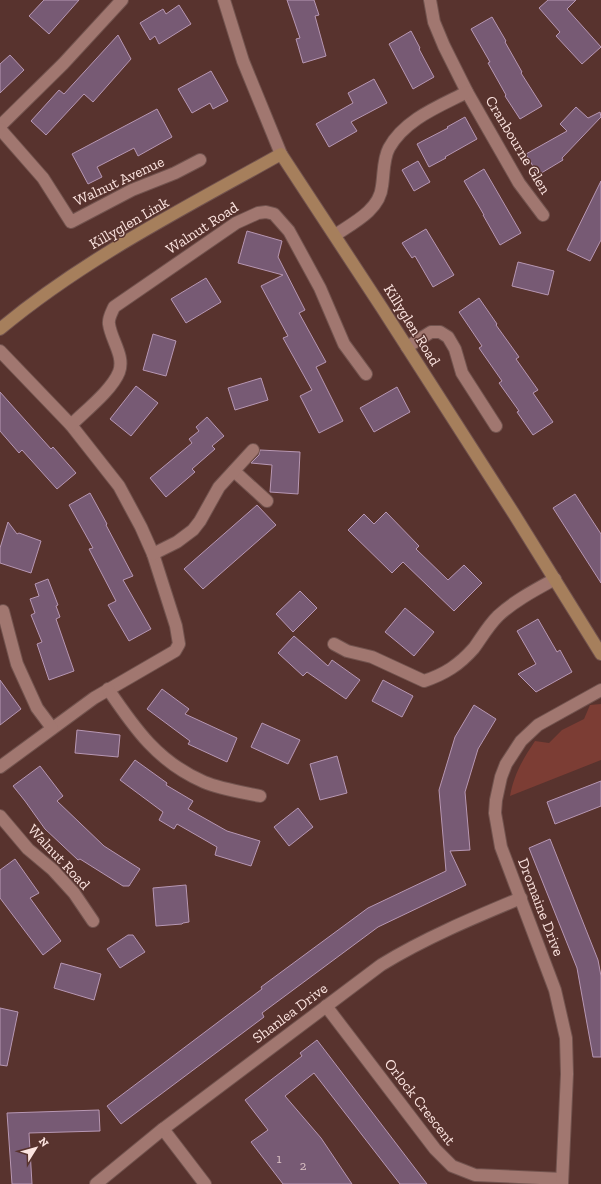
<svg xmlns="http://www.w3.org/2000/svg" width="601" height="1184" font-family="'Zilla Slab',serif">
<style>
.green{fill:#7c3d34}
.building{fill:#775a74;stroke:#b797b3}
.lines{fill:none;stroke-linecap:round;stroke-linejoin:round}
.street-casing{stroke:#72534e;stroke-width:14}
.secondary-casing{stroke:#72534e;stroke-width:14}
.street{stroke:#a17770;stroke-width:12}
.secondary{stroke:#a67f5c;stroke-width:12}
.labels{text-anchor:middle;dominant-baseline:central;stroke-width:3;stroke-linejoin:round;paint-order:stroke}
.number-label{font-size:13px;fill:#dbc2c5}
.street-label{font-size:15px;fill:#fce4e0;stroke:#58332e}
</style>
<rect width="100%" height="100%" fill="#58332e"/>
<path class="green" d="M601,704V760L510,796C514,774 523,759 535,741L549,743L562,730L584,719L590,705Z"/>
<g class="building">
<path d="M44,0H79L49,34L29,16Z"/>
<path d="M287,0H314L319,15L315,16L326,56L303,63L296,39L300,38Z"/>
<path d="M548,0H576L567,9L601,47L582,64L556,36L560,32L539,8Z"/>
<path d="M179,5L191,24L159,44L155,36L150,40L140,23L163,9L166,14Z"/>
<path d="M492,17L506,41L505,42L522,72L521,73L542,106L520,119L505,96L506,95L488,63L490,62L471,29Z"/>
<path d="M411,31L420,48L419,49L434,77L413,89L389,44Z"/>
<path d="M118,35L131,59L93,102L84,94L46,135L31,121L59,90L64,94Z"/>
<path d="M10,55L24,70L0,93V64Z"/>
<path d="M211,71L228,101L213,109L210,103L192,113L178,89Z"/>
<path d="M374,79L387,103L351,122L357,131L329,147L316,124L353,103L348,93Z"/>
<path d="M576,107L588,118L600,112L601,117L562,158L563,160L538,175L526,154L567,131L560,124Z"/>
<path d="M157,109L172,137L138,156L134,148L97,167L102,177L88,184L72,154Z"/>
<path d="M465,117L477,139L445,157L446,158L429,167L417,144L448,128L447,127Z"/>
<path d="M418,161L430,182L414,191L402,170Z"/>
<path d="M484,169L521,233L500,245L483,215H484L464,181Z"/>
<path d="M601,181V240L590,261L567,250Z"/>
<path d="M426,229L454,275L433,287L415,256L412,258L402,243Z"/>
<path d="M247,231L282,241L278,257L305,310L299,313L326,362L316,367L343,421L319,433L300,396L312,390L283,338L288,336L261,286L283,275L238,263Z"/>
<path d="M518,262L554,271L548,295L512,286Z"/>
<path d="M206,278L221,302L186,323L171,299Z"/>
<path d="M479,298L497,324L496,325L519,357L516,359L538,390L533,393L553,422L533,435L517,412L519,411L499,383L502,381L479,348L482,346L459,312Z"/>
<path d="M153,334L176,341L166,376L143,370Z"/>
<path d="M261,378L268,400L235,410L228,388Z"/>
<path d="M136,386L158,403L131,436L110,419Z"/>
<path d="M397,387L410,412L374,432L360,408Z"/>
<path d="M0,392L51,449L53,447L76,473L57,489L22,450L19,453L0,431Z"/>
<path d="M207,417L224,436L212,446L215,449L192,469L195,472L166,497L150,478L192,443L189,439L199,431L196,427Z"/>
<path d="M260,450L300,452L298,494L270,492L272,465L251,463L259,455Z"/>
<path d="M90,493L107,524L106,525L133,576L123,580L151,629L129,641L108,605L116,601L89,549L93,548L69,505Z"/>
<path d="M575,494L601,534V583L553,508Z"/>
<path d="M257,505L276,525L203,589L184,569Z"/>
<path d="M386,512L419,546L416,549L448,580L464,565L482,583L454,611L403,562L392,573L348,530L364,514L374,524Z"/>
<path d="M8,522L17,534L19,533L41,541L31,573L0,563V548Z"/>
<path d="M48,579L58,605L56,606L60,617L56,619L74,671L49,680L37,644L42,642L31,615L35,613L30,599L39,596L35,584Z"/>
<path d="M300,591L317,608L293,632L276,614Z"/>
<path d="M405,608L434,632L414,656L385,632Z"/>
<path d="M538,619L557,652L560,650L572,672L536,692L518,674L536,664L517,631Z"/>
<path d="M294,636L328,666L332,660L360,680L346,699L307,672L303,676L278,653Z"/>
<path d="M0,680L21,709L0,725Z"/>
<path d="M383,680L413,696L402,717L372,701Z"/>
<path d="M162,689L189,709L185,714L237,738L227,762L188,744L190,741L147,709Z"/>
<path d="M474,705L496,719L478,749L465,792L470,850L450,851L466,885L378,927L262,1013L264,1017L121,1124L107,1106L262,989L261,987L368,908L446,871L439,790L455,737Z"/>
<path d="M262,723L300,740L288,764L251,747Z"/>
<path d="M77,730L120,735L118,757L75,753Z"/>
<path d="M337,756L347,793L320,800L310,764Z"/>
<path d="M135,760L167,783L166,785L193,801L188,809L227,831L260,841L251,866L215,855L217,847L177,824L174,829L159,820L163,812L120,780Z"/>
<path d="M40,766L63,796L57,801L104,846L140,869L129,886H123L80,859L78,860L45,829L25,801L13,786Z"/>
<path d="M601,781V806L555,824L547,802Z"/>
<path d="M298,808L313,827L289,846L274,827Z"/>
<path d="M550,839L598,960L601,976V1057H593L577,968L529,848Z"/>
<path d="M15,859L39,893L30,898L61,941L43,955L0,898V870Z"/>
<path d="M186,885L189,922L183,923L182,924L156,926L153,888Z"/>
<path d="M128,935H133L145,952L120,968L107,949Z"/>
<path d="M61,963L101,974L94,1000L54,988Z"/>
<path d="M0,1008L18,1012L7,1066L0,1065Z"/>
<path d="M317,1040L427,1184H400L314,1073L285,1096L321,1138L352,1184H283L251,1142L268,1130L245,1100L302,1056L300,1053Z"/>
<path d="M99,1110L100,1131L29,1133L32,1184H12L7,1113Z"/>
</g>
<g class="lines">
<g class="street-casing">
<g id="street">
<path d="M224,0L243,61L281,154"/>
<path d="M430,0L434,22L444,46L467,92L519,183L543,215"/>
<path d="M0,126L63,64L122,0"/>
<path d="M0,129L43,178L71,222L132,190L175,173L200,160"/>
<path d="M335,235C353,223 380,210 382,186C384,174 383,159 389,148C405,119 440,106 467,92"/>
<path d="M407,347L431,332H440L448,337L455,349L462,373L496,426"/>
<path d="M0,351L71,425L119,486L141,527L153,554L176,626L179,644L175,651L94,698L0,767"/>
<path d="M71,425C85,411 112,390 119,372C125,356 111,340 109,324C108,318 112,312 114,307L236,223L258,213L266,212L274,214L289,231L320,288L344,344L366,374"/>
<path d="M234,471L267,501"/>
<path d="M153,554L177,542L193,530L200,521L219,487L253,450"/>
<path d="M3,611L17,664L37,708L52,728"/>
<path d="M334,644L347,651L372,657L424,681C445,674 459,665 474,648C482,637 488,626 498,616C514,601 535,590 555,579"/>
<path d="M108,689C135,729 158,762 204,782C221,789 241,792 260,796"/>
<path d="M0,816L28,849L53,870L74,893L93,921"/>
<path d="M326,1006L435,1149L452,1166L475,1175L562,1179"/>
<path d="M163,1129L205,1184"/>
<path d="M96,1184L163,1129L381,965C425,938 473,918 521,898"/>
<path d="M562,1184L567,1074L566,1038L555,990L501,847L495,813L496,800L501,777L506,764L521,741L538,725L601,690"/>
</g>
</g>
<g class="secondary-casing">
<path id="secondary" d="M0,329C85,258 185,208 281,154L382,308L514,514L601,654"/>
</g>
<use href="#street" class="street"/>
<use href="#secondary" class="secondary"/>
</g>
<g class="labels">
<g class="number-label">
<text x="279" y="1158">1</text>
<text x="303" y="1165">2</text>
</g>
<g class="street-label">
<text transform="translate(518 145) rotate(59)">Cranbourne Glen</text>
<text transform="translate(119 181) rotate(-25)">Walnut Avenue</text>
<text transform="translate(129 223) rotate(-30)">Killyglen Link</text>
<text transform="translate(202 228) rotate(-33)">Walnut Road</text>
<text transform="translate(412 325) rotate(58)">Killyglen Road</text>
<text transform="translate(59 857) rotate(47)">Walnut Road</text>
<text transform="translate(541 907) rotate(69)">Dromaine Drive</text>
<text transform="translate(290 1013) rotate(-37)">Shanlea Drive</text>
<text transform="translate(420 1102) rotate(52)">Orlock Crescent</text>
</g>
</g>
<g transform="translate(36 1148) rotate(53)" stroke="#58332e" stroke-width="3" paint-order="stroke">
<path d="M0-3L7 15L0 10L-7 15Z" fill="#fce4e0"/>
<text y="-6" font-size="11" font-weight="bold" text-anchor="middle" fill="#fce4e0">N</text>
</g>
</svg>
